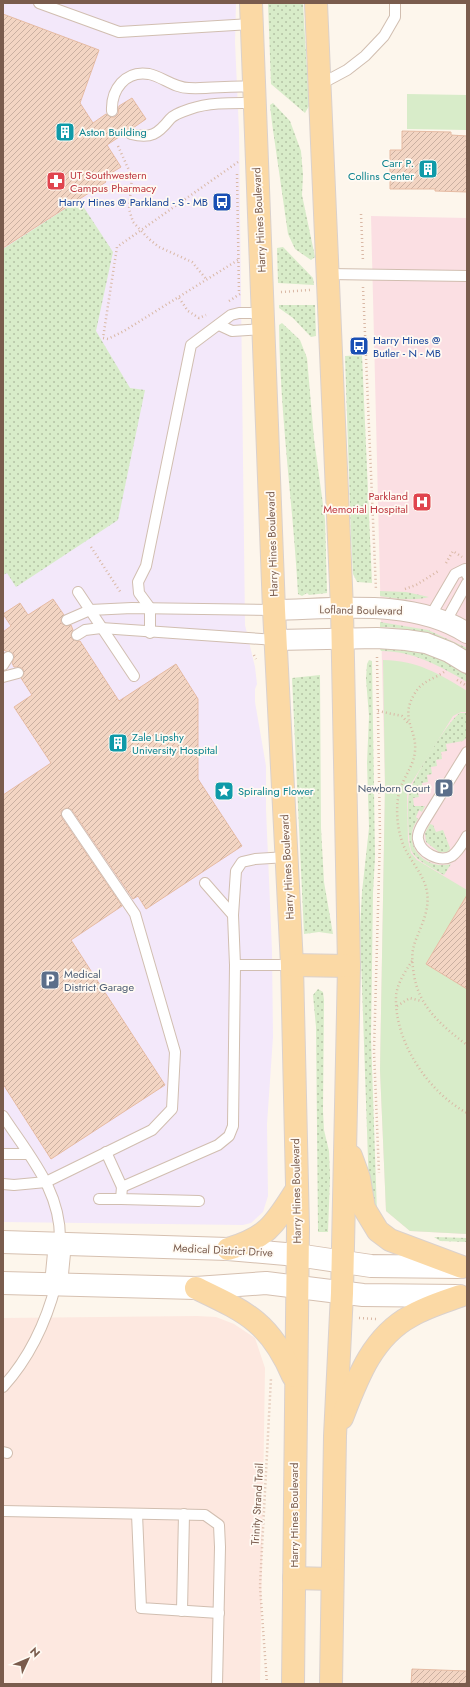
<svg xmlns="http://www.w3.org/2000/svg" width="470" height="1687" font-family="Jost,sans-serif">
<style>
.commercial{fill:#fde8e0}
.education{fill:#f3e8fa}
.medical{fill:#fbdfe3}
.grass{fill:url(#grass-dots)}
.green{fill:#d8ecc9}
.building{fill:url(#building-hatch);stroke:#e6bba3}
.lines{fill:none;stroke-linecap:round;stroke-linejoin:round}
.lane-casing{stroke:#d1beb0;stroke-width:12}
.street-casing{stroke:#d1beb0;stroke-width:22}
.secondary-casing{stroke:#d6c0b0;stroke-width:24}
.primary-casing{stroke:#dad1cd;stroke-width:24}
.path{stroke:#d9b8a5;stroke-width:2.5;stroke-dasharray:1 3;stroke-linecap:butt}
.lane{stroke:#fff;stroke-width:10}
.street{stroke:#fff;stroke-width:20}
.secondary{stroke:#fff;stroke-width:22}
.primary{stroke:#fbd9a5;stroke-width:22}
.labels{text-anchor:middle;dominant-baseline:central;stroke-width:3.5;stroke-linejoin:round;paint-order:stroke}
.culture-label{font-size:11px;fill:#0d838f;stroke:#fffaf3;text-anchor:start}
.health-label{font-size:11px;fill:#be3a42;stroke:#fffaf3;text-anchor:start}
.transit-label{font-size:11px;fill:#164399;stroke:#fffaf3;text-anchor:end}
.street-label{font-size:11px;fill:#7a5c4d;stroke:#fffaf3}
.service-label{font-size:11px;fill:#4e5e75;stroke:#fffaf3;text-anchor:end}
</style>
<defs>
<pattern id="grass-dots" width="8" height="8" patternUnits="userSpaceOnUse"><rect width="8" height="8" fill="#d8ecc9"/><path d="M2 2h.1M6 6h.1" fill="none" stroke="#b4c2a5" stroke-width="1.8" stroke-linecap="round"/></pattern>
<pattern id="building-hatch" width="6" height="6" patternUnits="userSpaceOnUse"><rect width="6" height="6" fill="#f3d5c3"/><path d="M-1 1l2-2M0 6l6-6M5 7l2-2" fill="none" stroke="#cab0a1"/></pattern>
</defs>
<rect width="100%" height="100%" fill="#fdf6ec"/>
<path class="commercial" d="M197,1316L216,1317L234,1324L255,1338L265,1368L260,1684H3V1318Z"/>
<path class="education" d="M3,3H236L235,42L239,131L245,625L255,667L257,684L255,689V702L266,766V809L272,951L273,1037L267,1124L268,1196L263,1212L251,1223L243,1225L3,1222Z"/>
<path class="medical" d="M371,216L467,218V1234L410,1231L386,1211L380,1070L385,786Z"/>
<g class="grass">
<path d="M268,3H303L309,106L305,113L271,84Z"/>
<path d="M273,103L290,121L301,151L303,175L302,195L315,257L311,260L295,249L288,234L272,123L270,105Z"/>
<path d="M79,200L113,252L96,331L130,388L145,390L118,520L16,587L7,573L3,575V249Z"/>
<path d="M283,247L313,278L314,285L278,283L277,248Z"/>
<path d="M279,305H315L316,336L311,337L293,318L279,308Z"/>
<path d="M282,323L300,340L307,358L314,439L325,519L327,593L309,595L307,593L302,596L298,594C293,504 280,415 279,325Z"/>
<path d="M362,355L372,583L357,582L353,574L351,536L345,356Z"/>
<path d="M380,591L406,592L429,597C415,601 395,599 380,596Z"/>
<path d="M380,622L428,630L467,648V653C438,640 413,627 380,627Z"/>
<path d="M390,645L413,651L419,649L453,665L467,674V682C440,666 413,651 381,651L380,649Z"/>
<path d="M369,660L372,661L375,857L373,893L371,1038L377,1213L369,1188L360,929L362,892L369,828L367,763L369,716L366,679L367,664Z"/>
<path d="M320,675L321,828L324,882L333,934L319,932L304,934L292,678Z"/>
<path d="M460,713H467V737L463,741L446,744L447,751L441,752L442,759L436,760L437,766L431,767L432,774L427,775L428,782L422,783L423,790H417L419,797L413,798L414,806H425L422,812L419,810L416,817L418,819C400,843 424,871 451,864L444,875C434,869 418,862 412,852C408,844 407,802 409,793C412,780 449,719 460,713Z"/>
<path d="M430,824L433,825L436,832L443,830L450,848L448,852H439L426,842L425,833Z"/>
<path d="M318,989L323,992L324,1000L323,1111L324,1130L329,1151L330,1177L328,1232H318L316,1027L313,995Z"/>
<path d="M434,1237L467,1238V1242L440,1241Z"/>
</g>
<g class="green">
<path d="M407,94L467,95V130L407,129Z"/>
<path d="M383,660C416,660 440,674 467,691V712H461L453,716L409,787L407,796L408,840L411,853L417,860L467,890V895L426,964L467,989V1234L410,1231L386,1211L380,1070L385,786Z"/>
</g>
<g class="building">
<path d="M3,14L99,50L80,103L93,123L106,114L111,117H115L118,114L119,106L132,98L146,119L133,128H129L125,133L107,145L121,167L103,178L106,182L3,248Z"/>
<path d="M402,131L451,132V135L467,136V192L435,191V189H390V150H402Z"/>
<path d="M53,599L64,615L61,619V623L66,626L71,625L73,630L71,635L72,639L77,641H80L119,701L176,664L198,699V779L242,846L146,909L138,896L133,899L72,810L67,808L61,811L62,818L122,906L71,940L165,1085L51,1159L3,1084V795L51,763L14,707L32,695L21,678L24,674L23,669L19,667H14L12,663L14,658V654L3,650V632L11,626L3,614L20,603L28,615Z"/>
<path d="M467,895V989L426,964Z"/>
<path d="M412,1669L467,1671V1684H411Z"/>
</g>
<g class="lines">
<g class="lane-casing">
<g id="lane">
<path d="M39,3L119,32L251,24"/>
<path d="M319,85L347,70L365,56L384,36L395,17V3"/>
<path d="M112,111C111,90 125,70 149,74C163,77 174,88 189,88C211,89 232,85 254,87"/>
<path d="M131,134C151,139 158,134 170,119C174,114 184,111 190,109C210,102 233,103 254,103"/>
<path d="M328,274L467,276"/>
<path d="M219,325L232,331L264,329"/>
<path d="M78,592L134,676"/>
<path d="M431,615L455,574L465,569L467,575"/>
<path d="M67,620L90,610L132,608L274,610"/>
<path d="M446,621L467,583"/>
<path d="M150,633V608L139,593L138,582L146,566L191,345L231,315L239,313H263"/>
<path d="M77,635L85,630L101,628L276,640"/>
<path d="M3,665L8,657"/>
<path d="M3,677L18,673"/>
<path d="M467,752L422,825C420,829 417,834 418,839C420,853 440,863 452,856C459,851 463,843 467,836"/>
<path d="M205,883L233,915L235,965H292"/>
<path d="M233,915L236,871L242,862L255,859L287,857"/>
<path d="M3,1116C30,1157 62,1192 60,1243"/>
<path d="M106,1152L122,1187L218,1145L229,1136L233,1126L235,965"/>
<path d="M3,1154H28"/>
<path d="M3,1184L14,1185L46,1182L152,1130L172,1109L175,1052L135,914L67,814"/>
<path d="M122,1187L121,1199L199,1201"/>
<path d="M99,1199H121"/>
<path d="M3,1387C30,1357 46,1323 56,1284"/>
<path d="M3,1452L7,1453"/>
<path d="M3,1511L205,1515L219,1525L220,1547L217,1684"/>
<path d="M137,1514L141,1608L219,1613"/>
<path d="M182,1611L184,1514"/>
</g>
</g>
<g class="street-casing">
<g id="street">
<path d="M274,610C336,609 413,598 467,633"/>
<path d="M276,640L377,638L406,640L426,643L449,652L467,663"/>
</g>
</g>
<g class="secondary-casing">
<g id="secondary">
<path d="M3,1242L228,1249L297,1255L371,1266L460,1267"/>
<path d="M3,1283L196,1288L266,1283L363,1295L458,1296"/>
<path d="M56,1284L60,1243"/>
</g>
</g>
<g class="primary-casing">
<g id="primary">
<path d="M251,3L274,610L292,965L298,1228L293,1684"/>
<path d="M316,3L342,609L349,966L342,1293L335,1436L331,1684"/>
<path d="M292,965L349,966"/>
<path d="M351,1156L359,1178L364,1208L378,1231L390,1240L462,1267"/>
<path d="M228,1249C269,1237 275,1223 297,1189"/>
<path d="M196,1288C246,1312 270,1322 293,1376"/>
<path d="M342,1418C357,1379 372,1337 411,1316C426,1307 443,1302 460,1296"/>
<path d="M294,1578L332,1579"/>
</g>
</g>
<g class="path">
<path d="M118,146L132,177L129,209L133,222L149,239L159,247L192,262L207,280"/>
<path d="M238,162L117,247L103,338L108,339L124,331L238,260"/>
<path d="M237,174L239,294"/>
<path d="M361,214L363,262"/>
<path d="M363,287L376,590"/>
<path d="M281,292L310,290"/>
<path d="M179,298L188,311L199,318L206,315"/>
<path d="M229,301L240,294"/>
<path d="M91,547L121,593"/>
<path d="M446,563L453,551L462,557"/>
<path d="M405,589L416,585L440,570"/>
<path d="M254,655L256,659"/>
<path d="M377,657L380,837L374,1051L379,1173"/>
<path d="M444,672C434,679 422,681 415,693C399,719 417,728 415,751C414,763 408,771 403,782C395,797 396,822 401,838C406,858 424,872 427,892C430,910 421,926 415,942C411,953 412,963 414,975C419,1007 442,1026 467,1045"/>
<path d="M457,680L467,686"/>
<path d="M378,711L402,716L408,723"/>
<path d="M412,961C405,972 396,985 396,998C395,1042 428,1092 467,1113"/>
<path d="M397,1006L410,998L421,1001"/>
<path d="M359,1318L376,1319"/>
<path d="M267,1684L260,1586L271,1378"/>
</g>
<use href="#lane" class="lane"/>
<use href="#street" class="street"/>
<use href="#secondary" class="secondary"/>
<use href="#primary" class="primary"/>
</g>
<defs>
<g id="building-square" transform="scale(1)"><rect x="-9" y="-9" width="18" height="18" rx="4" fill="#0f9aa8" stroke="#fffaf3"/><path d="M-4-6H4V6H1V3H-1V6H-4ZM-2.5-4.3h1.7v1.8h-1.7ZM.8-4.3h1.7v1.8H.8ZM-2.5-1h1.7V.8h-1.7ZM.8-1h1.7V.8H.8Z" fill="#fff"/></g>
<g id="pharmacy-square" transform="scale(1)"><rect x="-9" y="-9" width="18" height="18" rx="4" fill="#e0444e" stroke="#fffaf3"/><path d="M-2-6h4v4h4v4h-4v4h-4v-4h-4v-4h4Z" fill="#fff"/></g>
<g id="bus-square" transform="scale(1)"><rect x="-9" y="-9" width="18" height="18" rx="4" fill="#1a4fb4" stroke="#fffaf3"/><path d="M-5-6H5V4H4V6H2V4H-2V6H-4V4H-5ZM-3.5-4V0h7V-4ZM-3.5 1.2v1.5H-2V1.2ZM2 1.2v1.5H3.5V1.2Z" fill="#fff"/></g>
<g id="hospital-square" transform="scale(1)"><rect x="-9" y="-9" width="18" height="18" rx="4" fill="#e0444e" stroke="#fffaf3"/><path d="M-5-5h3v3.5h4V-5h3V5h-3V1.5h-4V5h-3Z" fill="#fff"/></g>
<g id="parking-square" transform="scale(1)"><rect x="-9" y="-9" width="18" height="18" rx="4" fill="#5c6f8a" stroke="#fffaf3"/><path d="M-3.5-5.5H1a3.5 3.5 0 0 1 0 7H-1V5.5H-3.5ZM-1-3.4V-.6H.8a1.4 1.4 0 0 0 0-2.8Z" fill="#fff"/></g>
<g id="sight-square" transform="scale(1)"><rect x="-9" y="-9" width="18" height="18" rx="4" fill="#0f9aa8" stroke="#fffaf3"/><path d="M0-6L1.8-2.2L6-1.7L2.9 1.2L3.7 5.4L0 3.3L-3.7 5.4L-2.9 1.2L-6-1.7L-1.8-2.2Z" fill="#fff"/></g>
</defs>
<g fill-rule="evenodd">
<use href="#building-square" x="65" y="132"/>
<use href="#building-square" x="428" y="169"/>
<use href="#pharmacy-square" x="56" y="181"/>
<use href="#bus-square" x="222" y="202"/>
<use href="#bus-square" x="359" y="346"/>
<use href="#hospital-square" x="422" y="502"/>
<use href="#building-square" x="118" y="743"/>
<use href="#parking-square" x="444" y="788"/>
<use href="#sight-square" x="224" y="791"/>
<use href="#parking-square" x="50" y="980"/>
</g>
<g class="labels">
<g class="culture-label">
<text x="79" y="132">Aston Building</text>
<text x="414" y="163" text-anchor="end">Carr P.<tspan x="414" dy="13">Collins Center</tspan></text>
<text x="132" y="737">Zale Lipshy<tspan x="132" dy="13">University Hospital</tspan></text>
<text x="238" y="791">Spiraling Flower</text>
</g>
<g class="health-label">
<text x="70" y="175">UT Southwestern<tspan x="70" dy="13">Campus Pharmacy</tspan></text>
<text x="408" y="496" text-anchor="end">Parkland<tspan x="408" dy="13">Memorial Hospital</tspan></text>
</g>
<g class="transit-label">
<text x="208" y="202">Harry Hines @ Parkland - S - MB</text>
<text x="373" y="340" text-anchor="start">Harry Hines @<tspan x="373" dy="13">Butler - N - MB</tspan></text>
</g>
<g class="street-label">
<text transform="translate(259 220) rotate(-93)">Harry Hines Boulevard</text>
<text transform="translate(272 544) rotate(-92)">Harry Hines Boulevard</text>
<text transform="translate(361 610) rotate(1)">Lofland Boulevard</text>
<text transform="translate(287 867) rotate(-93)">Harry Hines Boulevard</text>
<text transform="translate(296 1191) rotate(-91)">Harry Hines Boulevard</text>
<text transform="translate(223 1250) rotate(3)">Medical District Drive</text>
<text transform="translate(257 1504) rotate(-87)">Trinity Strand Trail</text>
<text transform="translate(294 1515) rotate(-90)">Harry Hines Boulevard</text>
</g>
<g class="service-label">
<text x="430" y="788">Newborn Court</text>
<text x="64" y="974" text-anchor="start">Medical<tspan x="64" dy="13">District Garage</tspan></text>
</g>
</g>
<rect width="470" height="1687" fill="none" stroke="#7a5c4d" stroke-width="8"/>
<g transform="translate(28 1659) rotate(46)" stroke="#fffaf3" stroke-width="3" paint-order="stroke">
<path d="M0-3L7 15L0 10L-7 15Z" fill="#7a5c4d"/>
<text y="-6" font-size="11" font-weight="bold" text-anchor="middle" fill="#7a5c4d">N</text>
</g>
</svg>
